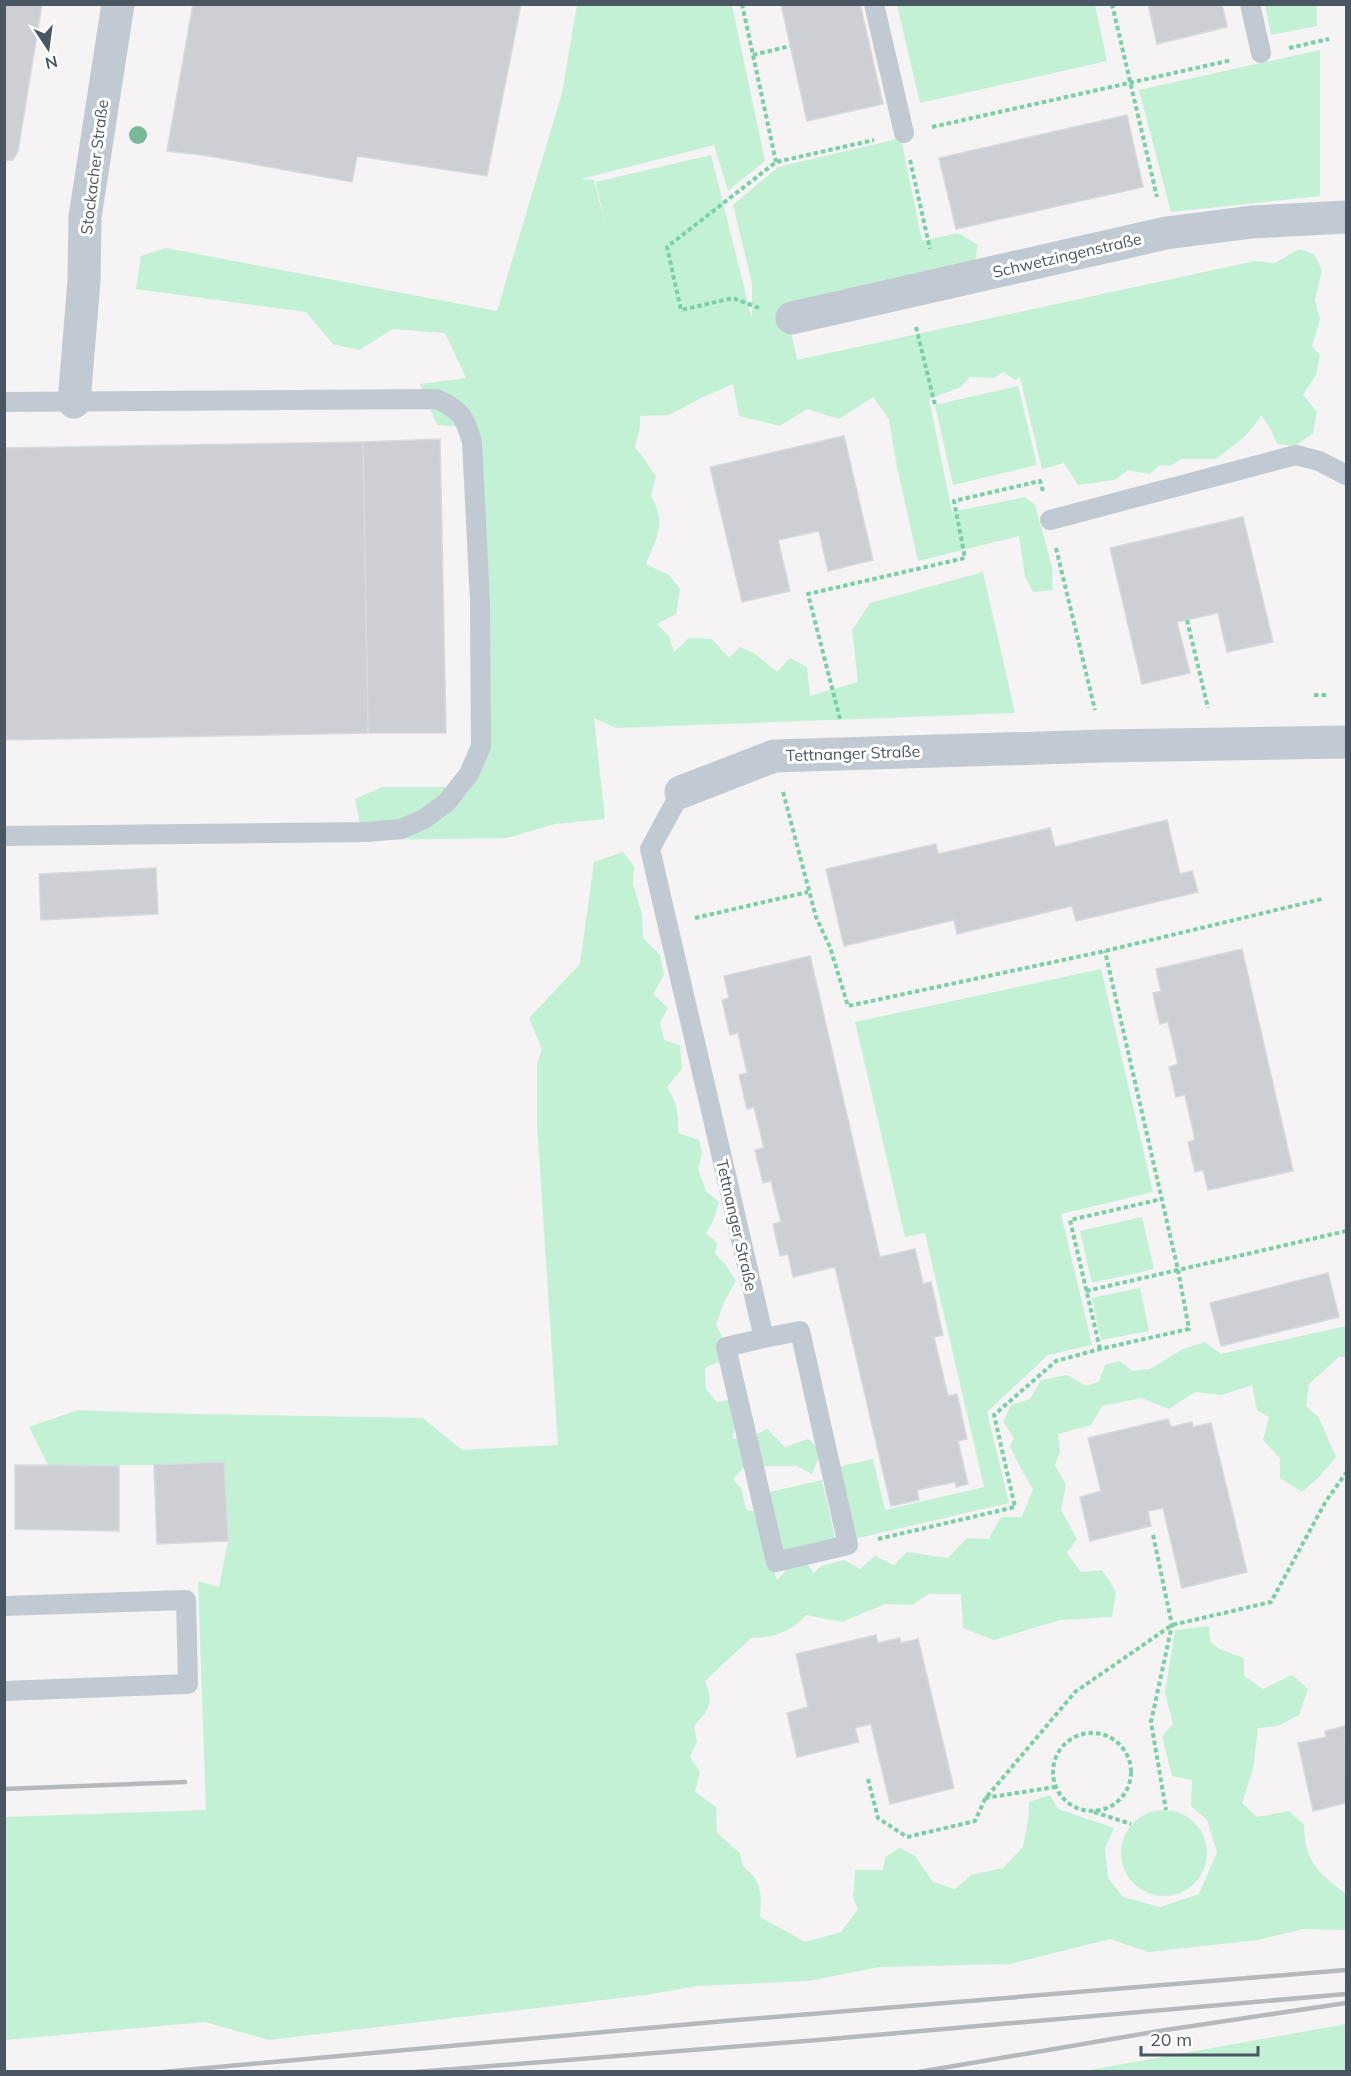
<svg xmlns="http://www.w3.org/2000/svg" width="1351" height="2076" font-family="Mulish,sans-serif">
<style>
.green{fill:#c3f1d5}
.building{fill:#cdcfd5;stroke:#d7d9de;stroke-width:1.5}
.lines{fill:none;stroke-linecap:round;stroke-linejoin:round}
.path{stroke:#7ad0a6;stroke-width:4;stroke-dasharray:4.5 3;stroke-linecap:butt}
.lane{stroke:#c1cad2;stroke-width:20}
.street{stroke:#c1cad2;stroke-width:33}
.rail{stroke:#b5b8bd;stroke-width:4.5}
.tree{fill:#7bb799}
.labels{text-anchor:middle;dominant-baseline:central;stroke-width:6;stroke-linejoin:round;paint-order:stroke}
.street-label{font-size:16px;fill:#4a5661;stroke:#fff}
</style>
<rect width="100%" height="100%" fill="#f5f3f3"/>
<g class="green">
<path d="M577,5H732L765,161L728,191L714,145L581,179L594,180L605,223L596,182L711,155L752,319V283L733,205L778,167L901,138L922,241L958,233L978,245L975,261L787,312L797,360L1255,261L1275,263L1299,249L1314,254L1322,270L1315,300L1320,319L1312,346L1320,355L1316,375L1303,395L1317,412L1313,433L1295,446L1277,444L1270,428L1261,415L1254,426L1242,439L1216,459H1182L1170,466L1160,465L1150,474L1128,470L1115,480L1078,485L1064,463L1042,469L1020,377L1015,380L1003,372L994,378L970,377L961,387L929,399L952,512L1025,497L1035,505L1052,567L1053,590L1033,592L1025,577L1019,536L918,561L897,467L889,419L873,397L839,419L807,409L780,426L739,416L733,384L703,397L669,415L640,416V427L635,447L656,476L651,496C667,523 657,536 646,564L669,575L680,589L676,614L657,624L669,636L674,652L689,638L712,639L729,658L740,647L754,653L777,672L790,658L807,667L810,696L858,682L852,630L870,603L983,572L1015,713L616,728L594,718L605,819L555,824L507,838L363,840L355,799L382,787H453L491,747L475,428L437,425L420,384L466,378L445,333L393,329L359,350L333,344L306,312L136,289L141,256L166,248L497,311L562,93Z"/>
<path d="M897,5H1095L1107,61L920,103Z"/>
<path d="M1265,5H1317V26L1271,35Z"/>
<path d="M1320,50V196L1171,212L1139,90Z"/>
<path d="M1018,386L1037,465L953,485L935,405Z"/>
<path d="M623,852L634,866L633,884L642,914L643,938L660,955L664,975L653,994L668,1008L660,1023L664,1040L680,1045L682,1069L667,1087C677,1101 679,1116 678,1133L699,1140L702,1153L698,1169L706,1191L719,1202L714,1219L706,1233L717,1243L715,1254L725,1264L736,1281L726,1298L716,1324L724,1341L722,1360L705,1368L706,1389L717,1402L731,1400L738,1419L732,1438L743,1440L767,1429L785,1447L808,1439L822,1451L812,1474L797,1466H745L733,1479L742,1490L746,1510L759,1512L767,1553L777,1580L789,1567L808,1565L814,1573L821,1566L844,1560L860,1569L875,1556L894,1565L907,1552L948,1558L967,1538L989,1539L1001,1517H1022L1033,1489L1020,1467L1010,1446L1014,1438L1003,1422L1011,1405L1030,1399L1041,1380L1067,1375L1086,1386L1099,1382L1105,1365L1120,1361L1132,1371L1150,1369L1183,1349L1205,1342L1221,1354L1346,1326V1357H1339L1309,1384L1306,1406L1319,1418L1336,1457L1320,1476L1302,1492L1280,1478V1458L1263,1440L1269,1417L1257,1410L1252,1385L1222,1395L1195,1392L1169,1409L1142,1398L1102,1406L1091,1425L1058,1434L1060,1452L1055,1465L1066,1485L1061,1510L1077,1539L1067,1553L1081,1572L1102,1570L1116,1592L1112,1617L1060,1620L994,1640L963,1628L961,1594H929L912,1605L885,1604L842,1622L806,1615C791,1632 773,1638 751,1638L705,1681C714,1704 710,1708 694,1726L697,1742L690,1757L700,1772L695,1792L716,1807L717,1833L740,1853C743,1874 750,1868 757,1882C762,1892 761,1907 760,1917L805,1942L841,1932L858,1909L853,1898L855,1870H883L885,1857L900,1848L915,1856L933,1882L955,1889L971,1875L1003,1868L1023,1847L1029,1815V1802L1050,1795L1058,1809L1114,1828L1105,1848L1108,1878L1123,1897L1160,1907L1199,1894L1217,1852L1207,1820L1191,1806L1192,1780L1172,1776L1162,1736L1173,1724L1165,1693L1175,1630L1209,1626L1210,1641L1219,1649L1244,1658V1676L1263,1689L1292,1675L1308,1689L1299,1715L1278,1726L1258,1728L1253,1769L1242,1803L1257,1817L1289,1811L1304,1825C1305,1863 1318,1872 1346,1894V1930L1303,1929L1258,1940L1148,1952L1110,1939L1010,1964L880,1967L808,1981L698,1986L645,1995L269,2040L205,2022L5,2040L4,1817L206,1810L198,1581L219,1587L228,1541L224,1462L154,1465H48L29,1427L78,1410L152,1413L423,1418L462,1450L558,1445L537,1123V1065L542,1049L529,1018L580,964L594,862Z"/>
<path d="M1101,969L1153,1192L1061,1214L1092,1345L1048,1355L987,1412L1009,1503L854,1539L837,1467L873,1459L885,1510L984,1487L925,1233L905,1237L855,1022Z"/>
<path d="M1142,1217L1154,1269L1092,1283L1080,1231Z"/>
<path d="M1140,1288L1149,1331L1101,1340L1092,1298Z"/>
<path d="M822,1480L836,1542L784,1554L770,1492Z"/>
<circle cx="1164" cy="1853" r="43"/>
<path d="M1346,2024V2071H1084Z"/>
</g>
<g class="building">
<path d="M4,4H42L18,151L13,160L4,161Z"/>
<path d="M193,4H521L487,176L357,156L352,182L203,155L167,151Z"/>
<path d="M781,4H860L883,104L807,121Z"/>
<path d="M1148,4H1222L1227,27L1157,44Z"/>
<path d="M1127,115L1143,187L956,229L939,158Z"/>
<path d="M844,436L873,560L828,571L819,531L778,540L790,591L742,602L710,467Z"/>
<path d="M440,439L446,733H368L363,442Z"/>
<path d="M363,442L368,733L4,740V448Z"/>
<path d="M1243,517L1273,642L1227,652L1218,613L1177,622L1190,673L1142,684L1110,548Z"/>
<path d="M1167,820L1180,874L1192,871L1198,892L1076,921L1072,906L957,934L954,920L844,946L826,869L936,844L938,854L1050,828L1055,847Z"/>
<path d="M156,868L158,914L41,920L39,874Z"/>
<path d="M1242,949L1293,1171L1208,1190L1203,1170L1195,1172L1188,1142L1195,1140L1185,1095L1176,1097L1169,1067L1178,1064L1168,1022L1160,1024L1156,1008L1153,993L1161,991L1156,969Z"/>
<path d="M810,956L880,1257L915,1249L923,1284L931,1282L943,1335L934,1337L948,1396L957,1394L967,1439L958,1441L968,1484L956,1487L955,1482L917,1490L919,1500L891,1506L835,1267L793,1277L788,1254L780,1256L773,1224L781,1222L771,1181L763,1183L755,1150L764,1148L754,1107L747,1109L739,1075L747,1073L738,1033L730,1035L722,1000L729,998L724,976Z"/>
<path d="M1328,1273L1339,1317L1221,1346L1210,1303Z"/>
<path d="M1168,1419L1171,1427L1192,1422L1193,1427L1211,1423L1247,1572L1182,1588L1163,1508L1148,1511L1151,1526L1090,1541L1080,1497L1101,1491L1088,1438Z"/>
<path d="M224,1462L228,1541L157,1544L154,1465Z"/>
<path d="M15,1465L119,1466V1531L15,1529Z"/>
<path d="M876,1635L878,1643L900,1638L901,1643L918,1639L954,1788L890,1804L871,1724L855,1728L859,1742L797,1757L787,1713L808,1707L796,1654Z"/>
<path d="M1345,1726L1346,1803L1313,1811L1298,1743L1326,1737L1325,1731Z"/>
</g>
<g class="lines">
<g class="path">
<path d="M742,4L776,162"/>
<path d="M1112,4L1157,197"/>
<path d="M1289,48L1329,39"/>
<path d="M753,55L790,46"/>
<path d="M932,127L1232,60"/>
<path d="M910,160L930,249"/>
<path d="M759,308L733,298L681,310L667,247L776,162L874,140"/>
<path d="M916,327L935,405"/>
<path d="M1056,548L1095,710"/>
<path d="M1187,620L1208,708"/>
<path d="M1314,695H1327"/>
<path d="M840,719L808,594L965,558L954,501L1040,481L1043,491"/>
<path d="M783,792L816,917L830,947L848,1006L1105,951L1322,899"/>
<path d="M695,918L808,892"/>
<path d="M1086,1291L1178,1270L1105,951"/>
<path d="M1100,1349L1070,1220L1162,1199"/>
<path d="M1153,1535L1172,1625L1151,1722L1166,1810"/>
<path d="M878,1539L1015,1507L994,1415L1056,1361L1100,1349L1189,1329L1178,1270L1346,1231"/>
<circle cx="1092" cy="1772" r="39"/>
<path d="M868,1779L878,1818L907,1837L975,1821L985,1799L1075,1692L1172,1625L1271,1602L1326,1501L1346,1473"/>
<path d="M985,1798L1055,1787"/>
<path d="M1094,1812L1131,1824"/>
</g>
<g class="lane">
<path d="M874,4L904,133"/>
<path d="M1250,4L1261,53"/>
<path d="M4,402L437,399C462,411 464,416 472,442L480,602L481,746L469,774L447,802L424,819L401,829L367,832L4,836"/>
<path d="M1050,520L1296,455L1319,461L1346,475"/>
<path d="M681,792L650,849L764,1338L800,1331L848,1545L776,1562L726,1347L764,1338"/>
<path d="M4,1606L186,1600L188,1684L4,1691"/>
</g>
<g class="street">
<path d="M792,318L1166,233L1252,222L1346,217"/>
<path d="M74,402L84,281L85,217L118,4"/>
<path d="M681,792L774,756L1104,746L1346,742"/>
</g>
<g class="rail">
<path d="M4,1789L185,1782"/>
<path d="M163,2072L725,2021L1346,1970"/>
<path d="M416,2072L818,2040L1346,1994"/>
<path d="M919,2072L1159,2031L1346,2003"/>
</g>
</g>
<circle class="tree" cx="138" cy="135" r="9"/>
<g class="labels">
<g class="street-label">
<text transform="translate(94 167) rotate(-83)">Stockacher Straße</text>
<text transform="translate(1067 255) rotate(-13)">Schwetzingenstraße</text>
<text transform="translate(853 753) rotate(-2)">Tettnanger Straße</text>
<text transform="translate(737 1225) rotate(77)">Tettnanger Straße</text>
</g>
</g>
<rect width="1351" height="2076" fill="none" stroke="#4a5661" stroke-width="12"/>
<g transform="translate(48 48) rotate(167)" stroke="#ffffff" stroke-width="4.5" paint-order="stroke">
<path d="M0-4.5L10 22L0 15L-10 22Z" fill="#4a5661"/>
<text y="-9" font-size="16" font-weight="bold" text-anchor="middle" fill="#4a5661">N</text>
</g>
<path d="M1141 2046v9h117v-9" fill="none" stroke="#4a5661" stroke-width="3"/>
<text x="1150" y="2046" font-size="18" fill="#4a5661" stroke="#ffffff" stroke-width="4.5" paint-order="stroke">20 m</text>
</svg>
